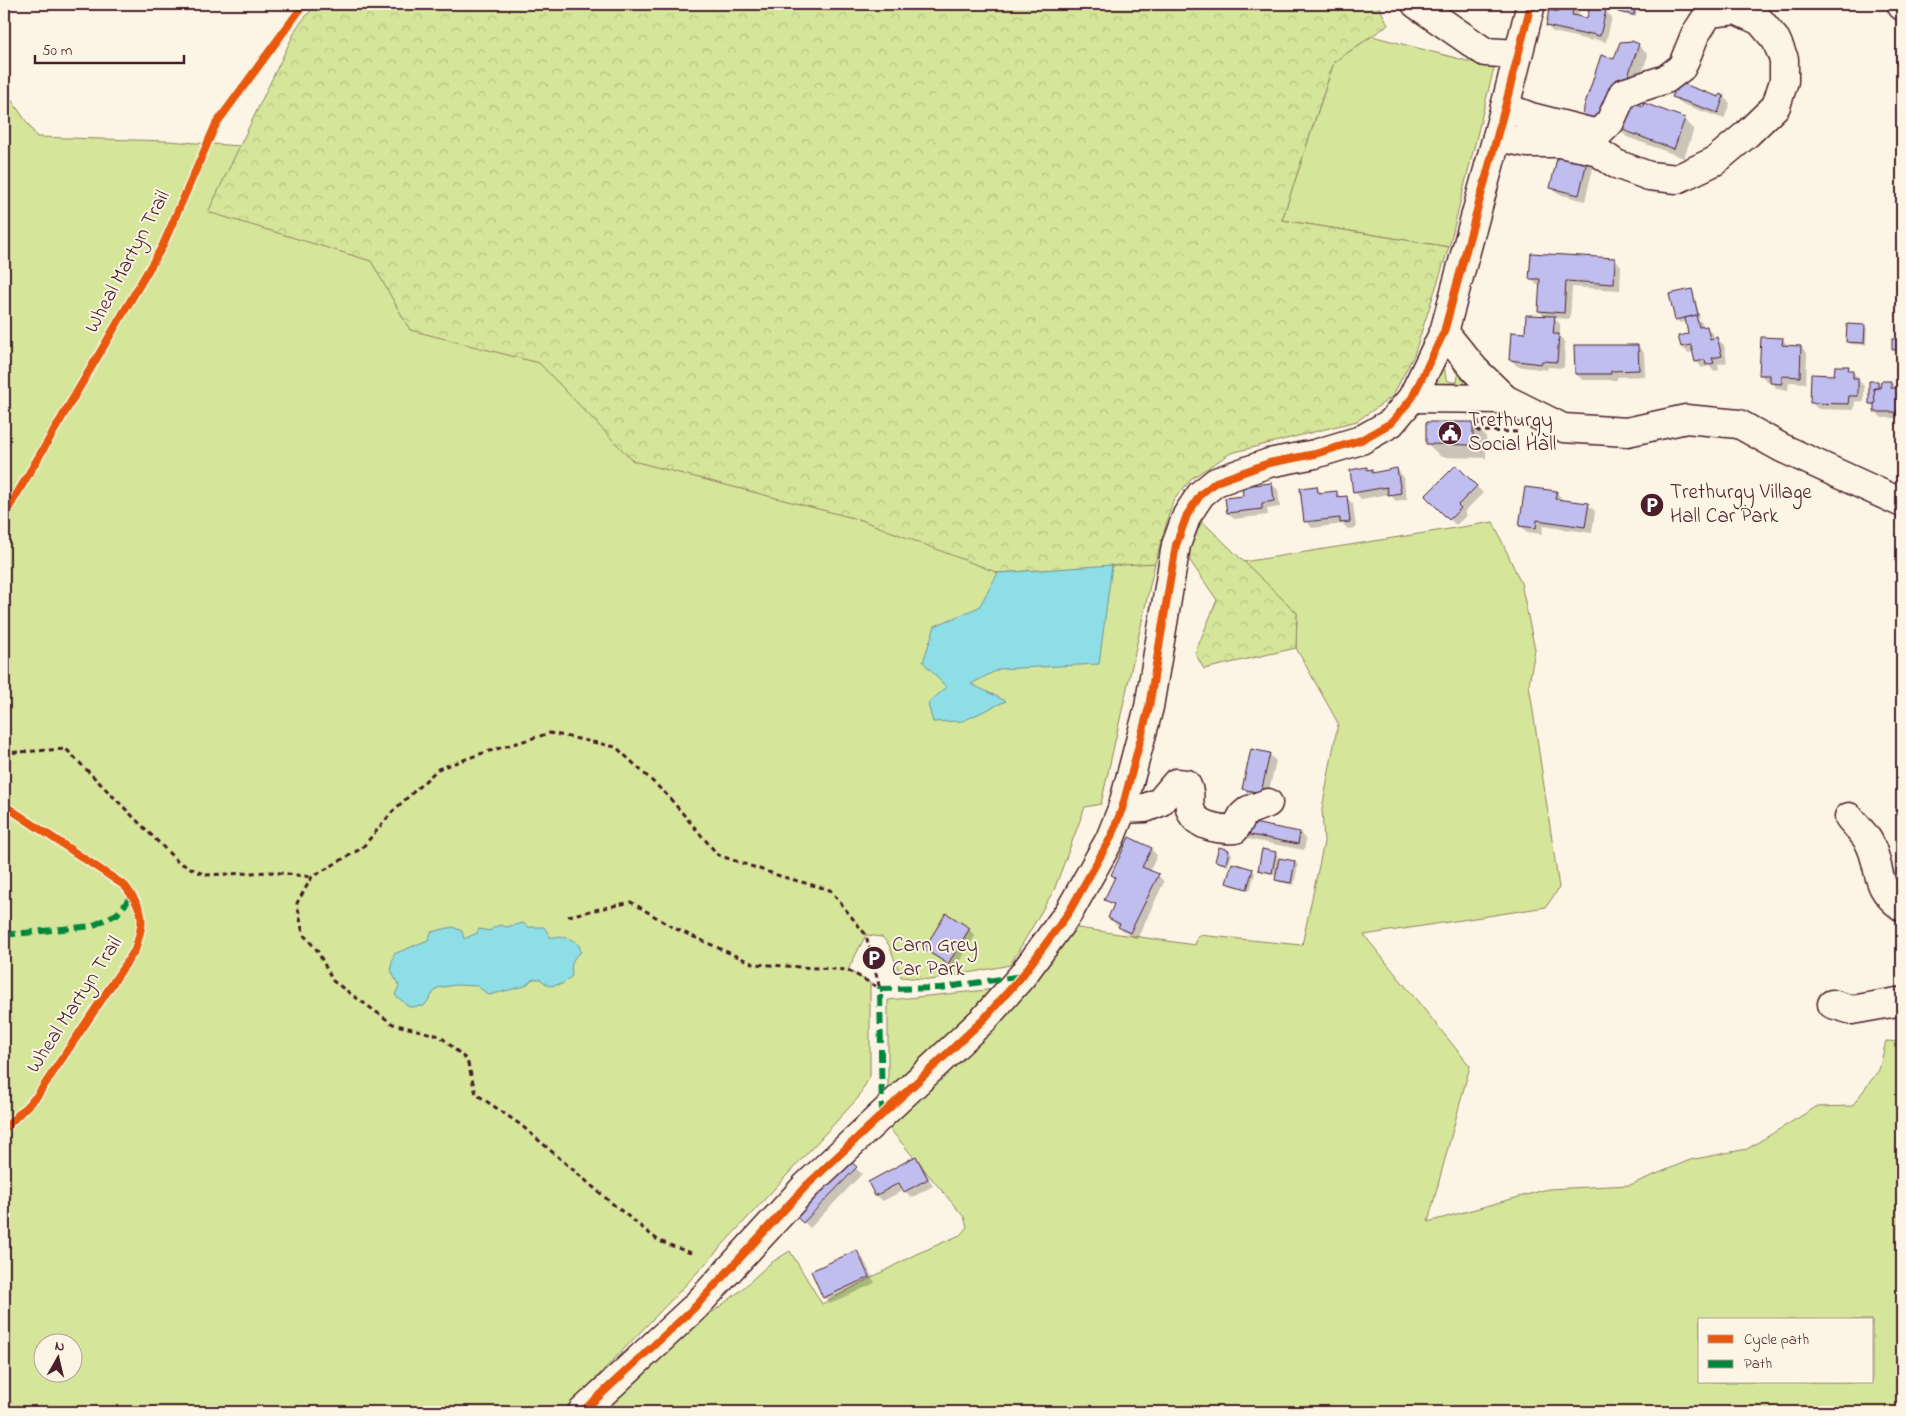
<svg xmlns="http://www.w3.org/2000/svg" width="1906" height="1416" font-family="'Indie Flower',sans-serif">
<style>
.green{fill:#d5e599;stroke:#908262;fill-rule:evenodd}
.forest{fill:url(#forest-crowns);stroke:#908262}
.water{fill:#8edfe5;stroke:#73929b}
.shadow{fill:#0003}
.building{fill:#c0bdef;stroke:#4a1f2b}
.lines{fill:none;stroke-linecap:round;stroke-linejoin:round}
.minor-casing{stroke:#4a1f2b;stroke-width:31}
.path{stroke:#4a1f2b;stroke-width:3;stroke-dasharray:5 4;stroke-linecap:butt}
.minor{stroke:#fcf5e5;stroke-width:28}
.quiet{stroke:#00873e;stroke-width:6;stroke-dasharray:12 6;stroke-linecap:butt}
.cycleway-casing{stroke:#fcf5e5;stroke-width:11}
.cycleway{stroke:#e8590c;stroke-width:8}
.labels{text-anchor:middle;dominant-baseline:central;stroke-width:4;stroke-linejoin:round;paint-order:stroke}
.street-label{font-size:21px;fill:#4a1f2b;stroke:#fcf5e5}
.poi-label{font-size:21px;fill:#4a1f2b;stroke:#fcf5e5;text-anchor:start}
</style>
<defs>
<pattern id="forest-crowns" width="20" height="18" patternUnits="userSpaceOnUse" patternTransform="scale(1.25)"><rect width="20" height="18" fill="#d5e599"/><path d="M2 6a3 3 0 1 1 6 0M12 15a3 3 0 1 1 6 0" fill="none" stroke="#b8c484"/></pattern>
</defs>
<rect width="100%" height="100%" fill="#fcf5e5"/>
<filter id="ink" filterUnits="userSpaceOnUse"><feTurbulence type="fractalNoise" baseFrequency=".02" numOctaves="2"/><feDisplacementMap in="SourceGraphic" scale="10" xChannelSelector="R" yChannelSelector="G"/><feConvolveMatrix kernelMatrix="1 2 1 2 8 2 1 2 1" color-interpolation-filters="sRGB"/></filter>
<g filter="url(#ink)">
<g class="green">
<path d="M1372,36L1494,68L1449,247L1282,220L1334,62Z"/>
<path d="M4,89L37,137L167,141L360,154L1146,563H1155L1101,804L1085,807L1054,890L1010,965L932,980L901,977L889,945L882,937L866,935L848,970L870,983V1076L858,1098L682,1289L563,1412H4ZM42,1344H72V1374H42Z"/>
<path d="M1447,350L1480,388L1431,390ZM1449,359L1453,363L1455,371L1458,375L1457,382H1451L1446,379L1444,363Z"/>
<path d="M1493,522L1521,583L1535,650L1529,684L1559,888L1546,907L1364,935L1470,1066L1428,1222L1548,1189L1630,1185L1690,1160L1747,1149L1816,1107L1852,1106L1879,1070L1886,1041L1902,1042V1412H599L691,1323L714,1311L740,1291L769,1264L790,1251L822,1304L914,1255L960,1235L967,1227L964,1217L889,1128V1121L1071,927L1195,945L1198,935L1302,945L1324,842L1322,809L1338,723L1296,648L1297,613L1243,562ZM1700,1320H1872V1382H1700Z"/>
<path d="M996,989L888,1089V1000Z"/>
</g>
<g class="forest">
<path d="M316,4H1378L1388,25L1334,62L1282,220L1449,247L1414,355L1392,397L1357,421L1231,453L1192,478L1173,501L1155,563L998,573L861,520L633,461L539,363L410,330L371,261L208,212L297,27Z"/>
<path d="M1202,521L1297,613L1296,648L1204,669L1195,653L1217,600L1186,555Z"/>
</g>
<g class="water">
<path d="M1112,565L1099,664L999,669L971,684L1006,701L963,721L933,722L928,704L946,687L923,662L935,626L979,607L998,573Z"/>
<path d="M523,923L528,927H544L550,937C563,937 579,937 581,952C571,959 571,964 572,976L562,984L549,986L540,979H533L525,986L489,995L477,986L455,985L437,988L424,1006L409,1007L395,995L399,986C391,970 389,972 394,954L428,940L431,932L453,927L462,931L464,939L477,933L479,929L490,931L494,927L501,925L506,927Z"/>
</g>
<g class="shadow">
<path d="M1620,4H1627V5L1634,7L1637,9L1636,17L1622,14L1619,12Z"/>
<path d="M1573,7L1580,14L1579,18L1588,20L1605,11L1612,17L1606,42L1593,39V41L1553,32L1547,26L1560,14Z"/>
<path d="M1638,45L1648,55L1636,91L1624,101L1684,119L1694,129L1684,158L1627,137L1615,126V60Z"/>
<path d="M1674,96L1719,99L1723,97L1730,103L1724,119L1680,103Z"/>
<path d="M1560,151L1594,164L1585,201L1558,194L1551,188Z"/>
<path d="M1615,259L1621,266L1620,290L1572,287L1570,319L1554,318L1560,324V337L1565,342L1564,368L1548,367L1547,370L1517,366L1510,359L1527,334L1545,317L1539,311L1541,285H1537L1531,278Z"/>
<path d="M1691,290L1694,293L1700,318H1697L1702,323L1703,328L1706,327L1713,334L1714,339H1717L1724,345L1727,362L1718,364L1719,370L1714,371L1709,366L1702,368L1696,361L1694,352L1688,353L1682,347L1690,335L1686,321L1680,323L1677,320Z"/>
<path d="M1864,326L1867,329L1866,345L1850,344L1847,341Z"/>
<path d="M1782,339L1788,345L1801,347L1807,353L1806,383L1789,382L1788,390L1777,389L1771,381H1767L1760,374Z"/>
<path d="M1899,340L1902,343V352H1896L1893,349Z"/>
<path d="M1638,346L1644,353L1645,376L1617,377V380H1583L1576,374Z"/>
<path d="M1848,368L1859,378V381L1864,386V402L1855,401L1854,410L1818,409L1811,402L1835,376Z"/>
<path d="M1899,379H1902V418H1882L1876,412V406L1870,404L1877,382L1882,386L1890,382L1897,389H1899Z"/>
<path d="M1473,423L1486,437V458L1441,457L1427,443Z"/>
<path d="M1456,466L1483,493L1464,512L1467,515L1456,525L1426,496Z"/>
<path d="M1366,469L1375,473L1397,470L1403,476L1407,499L1396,501L1389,494L1361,499L1355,492Z"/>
<path d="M1272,484L1278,490L1280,507L1267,509L1268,515L1234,519L1228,513L1245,497Z"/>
<path d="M1316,487L1323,494L1336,492L1342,498L1346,497L1353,504L1356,528L1348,529L1343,524L1312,528L1306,521Z"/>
<path d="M1556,492L1562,499V501L1588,505L1595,511L1592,533L1543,526L1542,534L1527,532L1521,526Z"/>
<path d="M1269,754L1276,761L1267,799L1249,795L1243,788Z"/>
<path d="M1242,833H1300L1306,840L1304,850L1248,839Z"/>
<path d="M1151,849L1157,855L1150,871L1158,875L1164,882L1137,939L1126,933L1109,918L1115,907L1106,899L1116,878L1113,875Z"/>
<path d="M1220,849L1229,851L1232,854L1228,866L1219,863L1216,860Z"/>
<path d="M1275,853L1278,856L1277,859L1295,862L1298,865L1294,885L1279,882L1276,880L1277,875L1262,872L1259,869Z"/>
<path d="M1252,870L1255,873L1250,891L1231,885L1228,882Z"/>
<path d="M969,929L975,936L955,969L932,955L926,949Z"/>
<path d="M845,1158L862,1174L810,1228L793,1212Z"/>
<path d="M915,1158L922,1164L933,1186L911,1198L904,1190L883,1201L876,1195Z"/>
<path d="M857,1252L863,1258L875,1283L830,1304L824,1297Z"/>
</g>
<g class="building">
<path d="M1561,4L1574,6L1572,15L1587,18L1590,6L1606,10L1600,36L1587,33V35L1546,26L1549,10L1559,12Z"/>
<path d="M1619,4L1635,5L1634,15L1618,12Z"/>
<path d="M1632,41L1639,44L1626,82L1619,79L1606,115L1594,126L1583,122L1584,107L1601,55L1614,59L1620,42Z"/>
<path d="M1678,82L1719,97L1720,94L1724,96L1718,113L1672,97Z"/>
<path d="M1625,100L1643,106L1644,103L1685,118L1674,149L1615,127Z"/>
<path d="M1559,150L1588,157L1579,195L1550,188Z"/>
<path d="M1531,253L1615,258L1614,284L1566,281L1564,313L1538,311L1540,279H1529Z"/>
<path d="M1692,289L1698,315L1675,320L1669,294Z"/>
<path d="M1526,315L1555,316L1553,334H1559L1557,362L1542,361L1541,364L1509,360L1511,332L1525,333Z"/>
<path d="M1696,315L1699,327L1707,326L1710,339L1717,337L1722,356L1712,358L1714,363L1706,365L1705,360L1695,362L1691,345L1681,347L1678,336L1688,334L1685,318Z"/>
<path d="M1847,324L1865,325L1864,343L1846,342Z"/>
<path d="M1761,337L1783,338L1782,345L1801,346L1800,377L1782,376V384L1770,383V375H1759Z"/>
<path d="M1892,339H1900V349L1892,350Z"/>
<path d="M1574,345H1638L1639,370L1611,371V374H1575Z"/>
<path d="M1835,366H1849L1848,370H1853V378H1858V396H1849L1848,404L1810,403L1811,374L1834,375Z"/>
<path d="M1898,378H1902V412H1874V388H1880L1881,381H1891V388H1898Z"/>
<path d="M1869,381H1878V388H1874L1875,404H1869Z"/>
<path d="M1426,422H1473V445L1426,444Z"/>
<path d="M1456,465L1477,486L1458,505L1461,508L1449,520L1425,496Z"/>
<path d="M1367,467V470L1372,469V473L1397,468L1401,493L1388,495L1387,487L1353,493L1350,470Z"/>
<path d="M1272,483L1274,501L1262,503V509L1227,513L1225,498L1243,496L1242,486Z"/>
<path d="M1317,486L1318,493L1337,491V497L1347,496L1350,522L1340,523V518L1304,522L1300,488Z"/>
<path d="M1525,487L1557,491L1555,499L1589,503L1585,527L1537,520L1536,528L1519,526Z"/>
<path d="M1251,749L1270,753L1261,793L1242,789Z"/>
<path d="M1243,821L1300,832L1298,844L1240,833Z"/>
<path d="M1129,837L1152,848L1142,867L1159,874L1130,933L1118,927L1120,924L1108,918L1114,904L1104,900L1115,877L1111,875Z"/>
<path d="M1219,847L1229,850L1226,864L1215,861Z"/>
<path d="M1262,849L1276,852L1272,873L1258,870Z"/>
<path d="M1279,858L1295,861L1291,883L1275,880Z"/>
<path d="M1232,863L1253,869L1247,889L1226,883Z"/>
<path d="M946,913L970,928L948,964L924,949Z"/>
<path d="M845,1156L857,1167L803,1223L791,1212Z"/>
<path d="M916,1156L928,1179L904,1192L899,1183L875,1196L868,1182Z"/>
<path d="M857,1250L869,1277L823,1298L811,1271Z"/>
</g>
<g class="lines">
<g class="minor-casing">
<g id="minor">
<path d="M1416,4L1485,52L1518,54"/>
<path d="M1902,4V6"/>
<path d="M1497,137L1528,143H1559L1595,150L1616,164L1649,176L1677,179L1715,161L1747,134L1776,106L1784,81V59L1776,40L1760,21L1736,10L1709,13L1695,35L1682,67L1666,79L1623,93L1610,122L1598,134L1531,117L1505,107"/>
<path d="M1444,332L1475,370L1505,399L1563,428L1627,432L1686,419L1739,424L1782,448L1902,503"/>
<path d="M1412,398L1505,399"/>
<path d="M1122,809L1145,808L1160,802L1176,783L1186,784C1192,794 1188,798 1190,808C1194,826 1219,830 1235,829L1243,815L1249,810L1268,803"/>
<path d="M1849,817C1855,825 1864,833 1869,842C1883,870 1872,885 1902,907"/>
<path d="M1832,1004L1852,1010L1897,1002H1902"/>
<path d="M582,1412L695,1307L806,1186L984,1019L1022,976L1069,912L1110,839L1122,809L1149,707L1176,545L1187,515L1201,494L1216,482L1269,463L1315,454L1361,440L1391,423L1412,398L1444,332L1505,107L1531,4"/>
</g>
</g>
<g class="path">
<path d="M1478,420V431L1518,432"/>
<path d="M4,753L66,749L178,862L205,875L272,872L312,877"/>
<path d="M568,916L631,902L674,928L754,964L848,970L879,988"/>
<path d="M691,1253L659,1241L614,1205L521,1125L476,1094L467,1060L440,1036L393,1024L333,981L317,950L303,934L297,903L312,877L362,848L393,811L438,769L480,754L550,733L616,747L667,795L718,855L780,876L830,890L866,935L880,989"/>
</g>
<use href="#minor" class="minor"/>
<g class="quiet">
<path d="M4,935L92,926L117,914L132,896"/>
<path d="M882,1115L880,989L940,988L1022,976"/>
</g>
<g class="cycleway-casing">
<g id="cycleway">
<path d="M4,516L162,247L216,124L304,4"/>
<path d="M4,805L125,886C145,912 145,919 135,950L37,1096L4,1129"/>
<path d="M582,1412L695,1307L806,1186L984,1019L1022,976L1069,912L1110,839L1122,809L1149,707L1176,545L1187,515L1201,494L1216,482L1269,463L1315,454L1361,440L1391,423L1412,398L1444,332L1505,107L1531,4"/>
</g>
</g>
<use href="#cycleway" class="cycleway"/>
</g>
</g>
<defs>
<g id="civic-disc" transform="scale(1.25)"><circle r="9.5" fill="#4a1f2b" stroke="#fcf5e5"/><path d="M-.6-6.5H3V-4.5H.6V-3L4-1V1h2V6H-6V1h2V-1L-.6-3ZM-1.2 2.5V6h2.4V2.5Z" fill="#fff"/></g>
<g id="parking-disc" transform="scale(1.25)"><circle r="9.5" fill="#4a1f2b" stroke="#fcf5e5"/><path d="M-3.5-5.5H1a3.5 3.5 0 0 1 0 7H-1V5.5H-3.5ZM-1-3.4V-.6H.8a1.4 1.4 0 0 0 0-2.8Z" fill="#fff"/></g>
</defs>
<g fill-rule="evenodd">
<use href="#civic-disc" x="1450" y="433"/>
<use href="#parking-disc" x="1652" y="505"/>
<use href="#parking-disc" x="874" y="958"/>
</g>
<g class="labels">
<g class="street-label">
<text transform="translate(128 262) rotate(-62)">Wheal Martyn Trail</text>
<text transform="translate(75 1005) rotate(-57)">Wheal Martyn Trail</text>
</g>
<g class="poi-label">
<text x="1468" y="421">Trethurgy<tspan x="1468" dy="24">Social Hall</tspan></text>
<text x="1670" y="493">Trethurgy Village<tspan x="1670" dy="24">Hall Car Park</tspan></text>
<text x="892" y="946">Carn Grey<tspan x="892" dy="24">Car Park</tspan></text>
</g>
</g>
<rect width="1906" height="1416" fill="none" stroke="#fcf5e5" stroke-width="20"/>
<rect x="10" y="10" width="1886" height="1396" fill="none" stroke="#4a1f2b" stroke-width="2" filter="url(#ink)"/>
<rect x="1698" y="1318" width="175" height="65" fill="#fcf5e5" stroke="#b59f9b"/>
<rect x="1708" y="1335" width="25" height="8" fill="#e8590c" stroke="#b59f9b"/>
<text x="1744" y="1344" font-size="15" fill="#4a1f2b">Cycle path</text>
<rect x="1708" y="1360" width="25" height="8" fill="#00873e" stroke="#b59f9b"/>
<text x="1744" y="1368" font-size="15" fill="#4a1f2b">Path</text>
<g transform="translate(58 1358) rotate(8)"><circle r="24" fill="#fcf5e5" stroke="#b59f9b"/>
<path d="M0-4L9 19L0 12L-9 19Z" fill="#4a1f2b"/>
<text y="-8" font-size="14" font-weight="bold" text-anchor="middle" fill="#4a1f2b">N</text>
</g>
<path d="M35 55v8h149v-8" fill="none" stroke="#4a1f2b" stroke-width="2.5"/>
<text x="42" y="55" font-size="15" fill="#4a1f2b" stroke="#fcf5e5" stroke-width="4" paint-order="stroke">50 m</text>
</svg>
